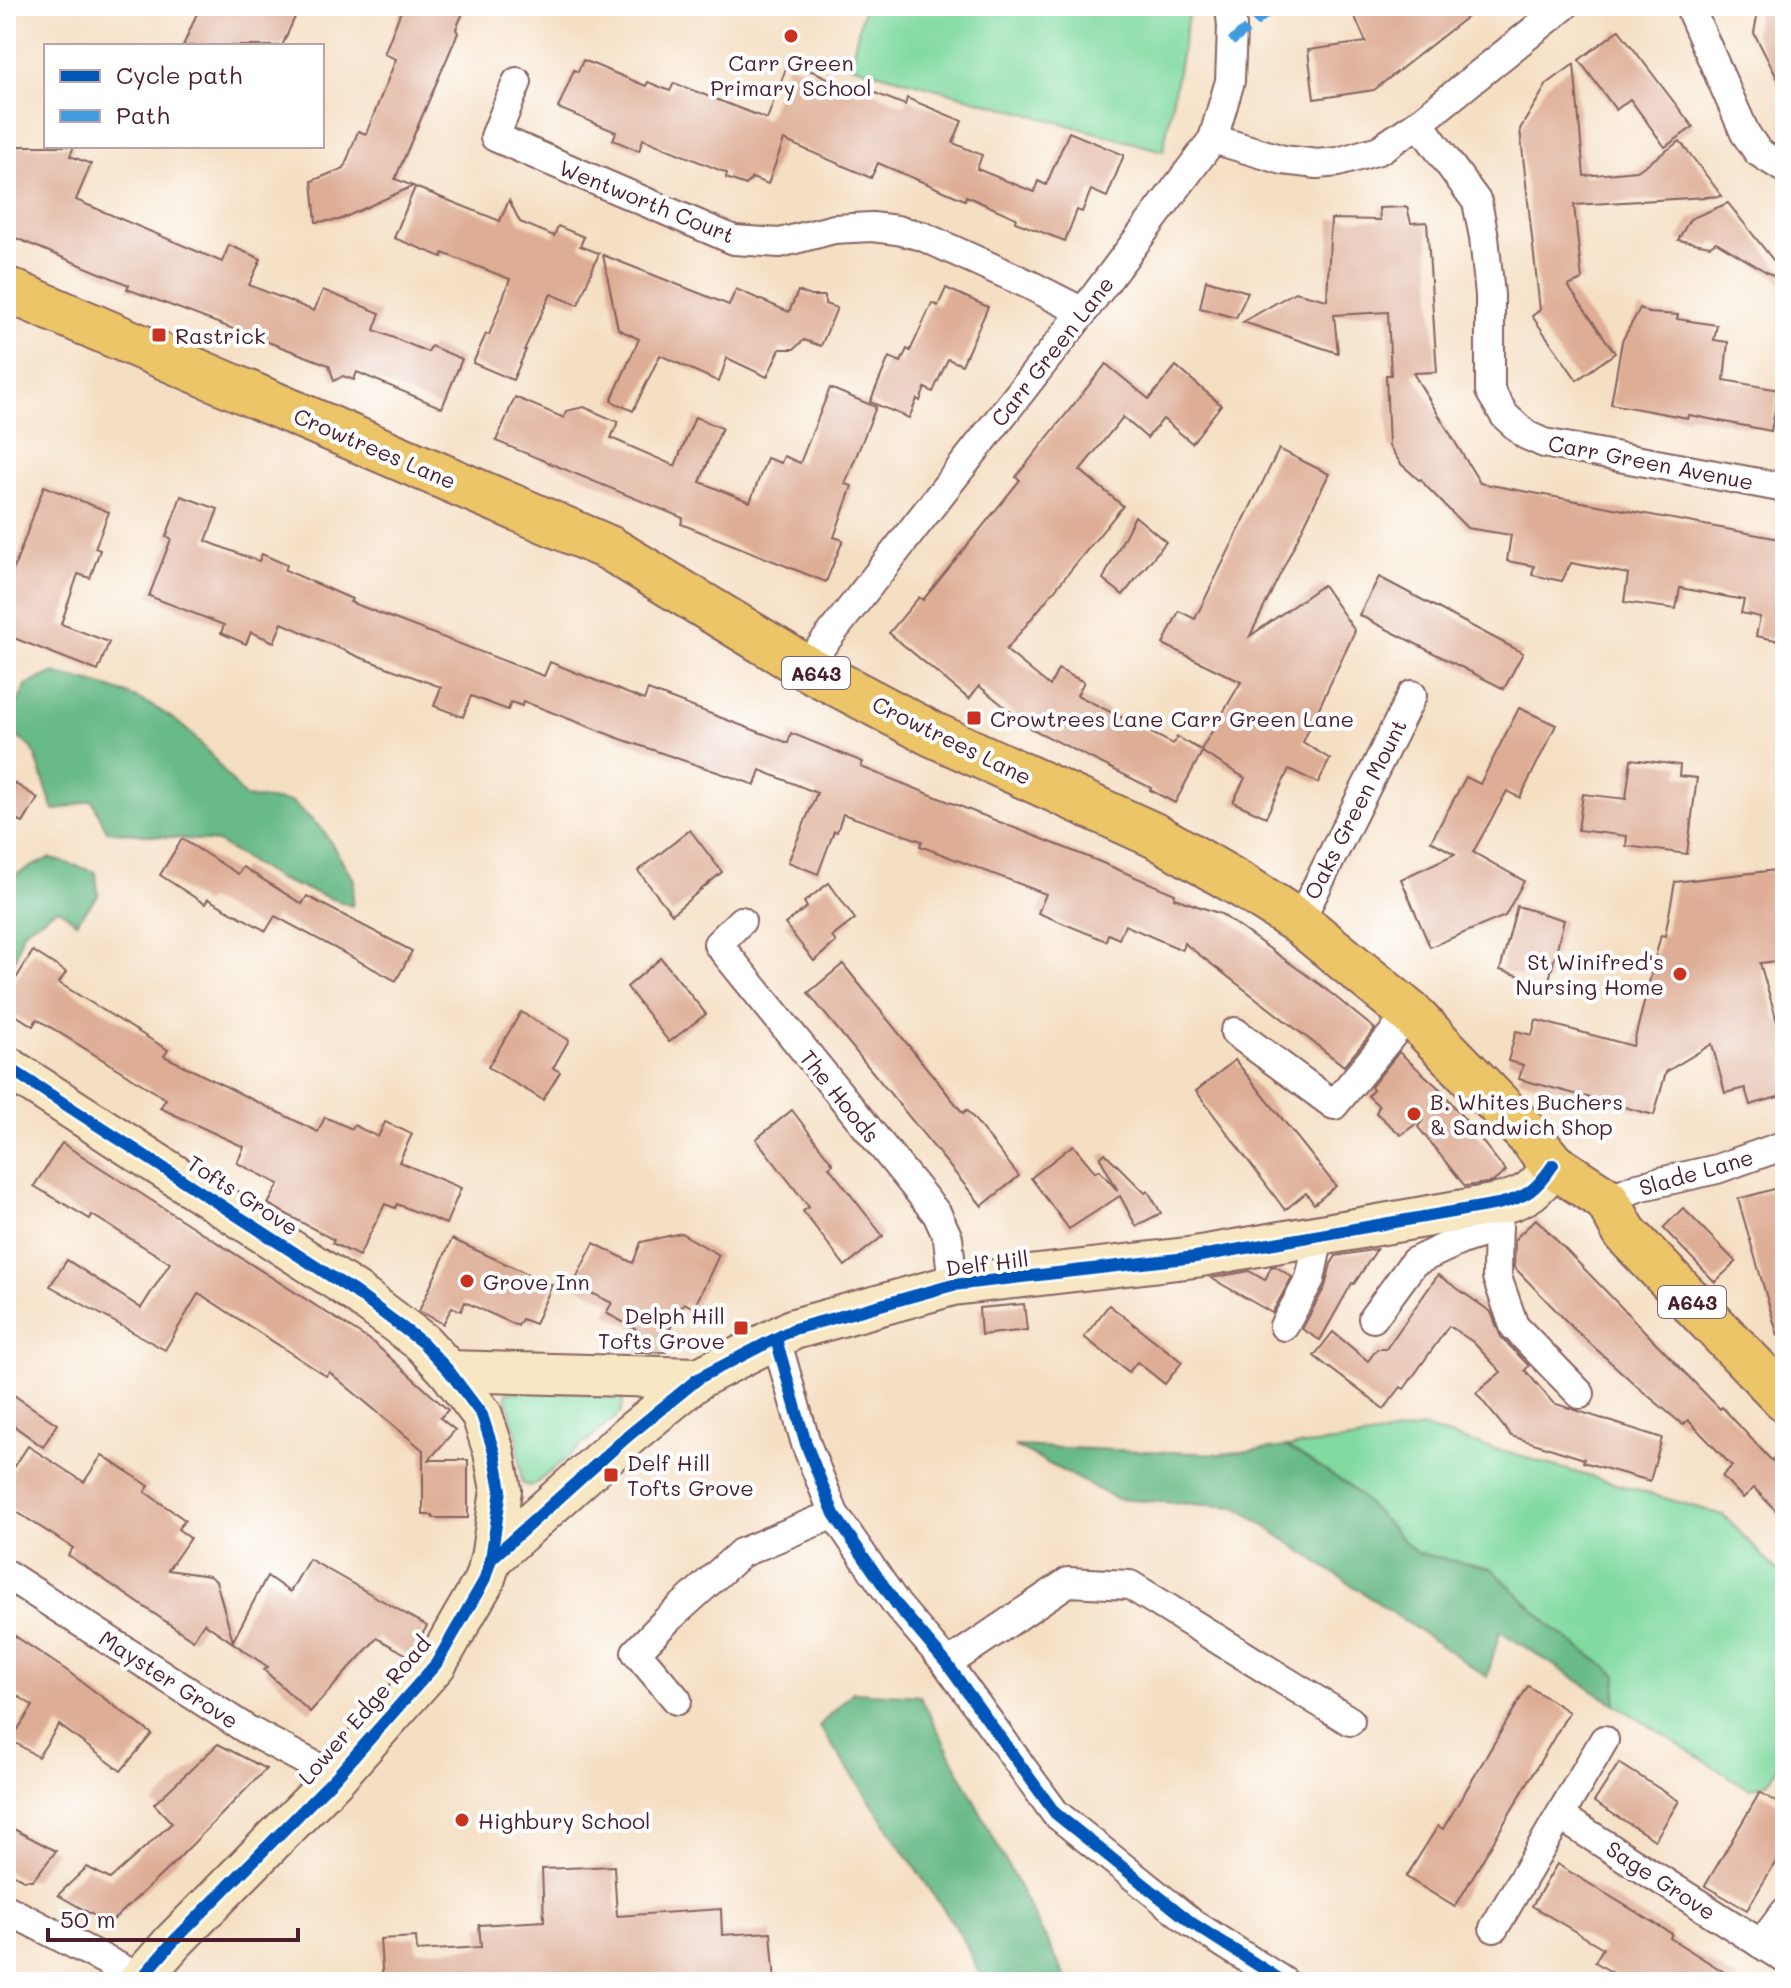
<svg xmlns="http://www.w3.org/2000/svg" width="1791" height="1988" font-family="Mali,sans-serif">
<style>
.green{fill:#81daa0;stroke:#667c66;stroke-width:2}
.forest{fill:#68ba86;stroke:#596c58;stroke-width:2}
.building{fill:#dead95}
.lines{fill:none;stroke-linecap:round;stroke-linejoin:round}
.street-casing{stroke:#866260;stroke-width:32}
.secondary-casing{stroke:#866260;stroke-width:44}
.primary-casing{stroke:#866260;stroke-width:48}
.street{stroke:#fff;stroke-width:28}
.secondary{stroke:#f7e8c3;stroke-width:40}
.primary{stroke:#ecc569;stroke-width:44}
.quiet{stroke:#409be1;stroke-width:10;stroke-dasharray:20 10;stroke-linecap:butt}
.cycleway-casing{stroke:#fff;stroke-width:17}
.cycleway{stroke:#0057b8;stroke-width:12}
.poi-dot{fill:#c8321e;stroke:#fff;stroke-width:3}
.labels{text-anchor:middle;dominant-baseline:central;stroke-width:8;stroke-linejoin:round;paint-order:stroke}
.shield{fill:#fff;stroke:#80626b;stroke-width:2}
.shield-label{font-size:20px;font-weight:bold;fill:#4a1f2b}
.poi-label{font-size:22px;fill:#4a1f2b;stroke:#fff;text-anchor:start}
.street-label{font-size:22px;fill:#4a1f2b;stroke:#fff}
</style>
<rect width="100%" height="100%" fill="#fff"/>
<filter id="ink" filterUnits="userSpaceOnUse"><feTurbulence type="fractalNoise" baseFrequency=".0125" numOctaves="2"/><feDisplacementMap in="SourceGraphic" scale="16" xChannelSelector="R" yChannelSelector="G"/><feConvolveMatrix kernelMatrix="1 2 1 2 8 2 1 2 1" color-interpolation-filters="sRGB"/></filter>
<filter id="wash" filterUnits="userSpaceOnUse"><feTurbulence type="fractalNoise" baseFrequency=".006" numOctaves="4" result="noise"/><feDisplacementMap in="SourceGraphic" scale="32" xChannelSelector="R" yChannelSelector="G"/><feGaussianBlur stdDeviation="1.8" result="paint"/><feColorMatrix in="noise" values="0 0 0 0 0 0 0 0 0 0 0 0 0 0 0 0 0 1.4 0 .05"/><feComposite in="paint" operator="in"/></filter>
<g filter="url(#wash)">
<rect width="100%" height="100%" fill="#f5dfc3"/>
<g class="green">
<path d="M864,6H1190L1163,151L850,65Z"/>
<path d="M507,1392L618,1393C625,1399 623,1406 620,1414L535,1484L528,1486L522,1483L517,1437L506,1396Z"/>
<path d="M1422,1428L1723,1515L1785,1579V1753L1769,1782L1749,1789L1615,1704L1617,1675L1555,1630L1492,1569L1416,1553L1351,1487L1287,1447L1352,1440Z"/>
</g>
<g class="forest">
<path d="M52,673C101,683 150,697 188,731C209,749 226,776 245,797L292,802L322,829L354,880L352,906L278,879L217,842L107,831L92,800L54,811L33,749L6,728L26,685Z"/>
<path d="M49,858L96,872L98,896L76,922L58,908L23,931L15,960L6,965V879Z"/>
<path d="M1014,1446L1220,1454L1287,1447L1351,1487L1416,1553L1492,1569L1555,1630L1617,1675L1615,1704L1500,1631L1487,1677L1237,1507L1117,1499Z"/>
<path d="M853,1692L920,1696L1068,1982H983L963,1938L819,1726Z"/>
</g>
<g id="blocks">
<g class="building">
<path d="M200,6H269L295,17L282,46H183Z"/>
<path d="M403,6H466L456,29L458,33L395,179L413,186L339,220L316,222L312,181L344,168L358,131L366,134L396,59L384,54Z"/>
<path d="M1350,6H1481L1374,90L1314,99L1308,50L1366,42Z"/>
<path d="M1759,6H1785V93L1754,33Z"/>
<path d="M1619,30L1693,127L1665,147L1630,99L1616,110L1579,60Z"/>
<path d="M583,60L646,86L648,82L670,91L674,83L767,119L788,63L817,73L858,93L860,87L905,105L907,98L962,121L953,143L982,155L977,169L1034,192L1038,181L1046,185L1069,132L1124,155L1107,197L1091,190L1082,212L1077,210L1065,241L1015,222L1016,218L966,196L965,200L878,163L871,178L784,140L768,184L752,178L746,185L726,178L727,173L643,139L639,151L613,140L616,132L558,108L574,70L578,72Z"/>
<path d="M1574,64L1584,176L1637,171L1680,141L1722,196L1574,205L1582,280L1568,286L1615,353L1577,380L1532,316L1540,310L1520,129L1547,84Z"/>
<path d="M6,146H74L70,156L91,164L76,200L222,262L229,245L261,259L249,285L314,311L323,290L380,313L374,330L428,352L431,346L462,359L442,408L357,372L354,380L343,376L334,381L329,365L127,289L129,285L6,234Z"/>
<path d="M415,187L500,221L509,200L520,222L554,236L558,226L584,237L580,246L599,253L578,305L551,294L524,350H526L513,380L473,363L486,334L489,335L510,279L443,253L442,257L394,238Z"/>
<path d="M1728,203L1785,275V283L1716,242L1710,246L1678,240L1690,219Z"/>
<path d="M1407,207L1411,223L1427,222L1437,372L1413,373L1480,483L1785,540V642L1756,636L1760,617L1741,613L1744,600L1680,588L1676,609L1624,602L1628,574L1571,563L1562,581L1532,575L1534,566L1507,561L1511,535L1467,528L1426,486L1421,479L1419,480L1401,464L1389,446L1386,375H1391L1388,312L1334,315L1338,353L1243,322L1295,292L1327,300L1331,219L1380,220L1379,208Z"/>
<path d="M603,255L729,305L736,289L789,312L798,291L811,296H825V304L837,308L821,346L804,340L794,349H780L767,377L727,358L719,382L660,355L633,411L611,401L639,339L618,329Z"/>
<path d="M1206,280L1248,292L1236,318L1200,308Z"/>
<path d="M946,288L988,307L962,365L948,359L933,392L925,388L920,401L917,399L909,418L870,402L889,357L901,362L907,349L910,351L932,303L938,306Z"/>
<path d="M1640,308L1649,313L1678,315L1677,319L1717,325L1714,340L1728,342L1724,380L1779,390L1771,431L1689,415L1688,418L1611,404L1622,341Z"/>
<path d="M1106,364L1149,399L1176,366L1221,405L1192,443L1163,419L1147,438L1123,417L1080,470L1123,506L1006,650L1050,686L1058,669L1084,682L1077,695L1173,744L1177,737L1201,750L1241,682L1163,644L1179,611L1195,619L1279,449L1329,474L1250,636L1323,585L1355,631L1303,742L1330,759L1318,783L1289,769L1266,817L1233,802L1245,778L1202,752L1175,803L1150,790L1151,788L1032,729L979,686L969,699L889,633L919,597L923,600L1020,480L1016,477Z"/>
<path d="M830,388L876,407L845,484L852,486L834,537L843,540L826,582L681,524L683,518L496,441L515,397L564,418L566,411L584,407L618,422L611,438L675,466L695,417L722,428L700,482L750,502L767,458L781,463L784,456L800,463Z"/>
<path d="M44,486L109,512L95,548L100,550L90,578L78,574L61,624L109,642L98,671L6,635V590Z"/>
<path d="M181,496L218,509L206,541L252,559L259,561L262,554L287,565L285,570L352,599L350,602L544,676L550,662L644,700L648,690L788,743L791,733L863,762L861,767L1098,861L1175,894L1174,898L1221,914L1322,986L1375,1029L1344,1066L1184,943L1182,950L1125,925L1119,939L1108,934L1106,941L1038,913L1046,894L920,846L922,841L843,814L837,832L834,831L818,874L788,862L817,793L760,770L755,785L618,738L523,701L522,706L511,702L508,710L471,696L463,717L434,706L441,687L359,657L282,623L274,642L251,632L246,644L221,633L224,625L149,596L171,539L166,537Z"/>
<path d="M1135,516L1166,542L1123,595L1103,579Z"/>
<path d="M1379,577L1523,653L1504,689L1359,615Z"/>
<path d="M1519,708L1556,725L1520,798L1507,791L1473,852L1524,881L1505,916L1430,947L1401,879L1455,854L1431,841L1466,777L1480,784Z"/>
<path d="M1631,759L1680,765L1679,776L1697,778L1687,854L1626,846L1627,836L1578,830L1583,794L1626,799Z"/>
<path d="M6,778L38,798L23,823L6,812Z"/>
<path d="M690,830L722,872L672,914L638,871Z"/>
<path d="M182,839L238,874L243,867L302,904L307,896L412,951L396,981L275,916L266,931L208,899L205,904L160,875Z"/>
<path d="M1785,869V960L1760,963L1777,1021L1785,1019V1095L1750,1105L1745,1088L1725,1093L1712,1044L1666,1072L1654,1115L1519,1079L1523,1065L1508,1061L1516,1031L1532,1035L1536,1020L1633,1046L1661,935L1665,936L1675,882Z"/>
<path d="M829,883L855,919L832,937L836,942L814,961L785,924L807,907L804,902Z"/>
<path d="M1517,906L1564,920L1548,984L1500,970Z"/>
<path d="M33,951L66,972L59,983L168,1050L164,1056L318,1132L325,1117L352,1129L354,1125L378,1137L385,1122L412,1134L399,1162L461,1188L446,1224L397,1204L395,1208L385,1204L359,1256L332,1243L334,1240L268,1204L279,1184L237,1163L244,1147L160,1108L166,1099L37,1019L33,1026L6,1009V995Z"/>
<path d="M661,958L706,1014L669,1042L627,987Z"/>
<path d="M843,964L963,1113L967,1110L1019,1176L982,1206L808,993Z"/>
<path d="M521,1012L569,1040L553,1068L560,1072L543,1100L488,1067Z"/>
<path d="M1399,1052L1441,1090L1506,1171L1493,1182L1465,1186L1418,1127L1424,1118L1401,1135L1376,1113L1379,1106L1368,1096L1373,1090L1371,1087Z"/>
<path d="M1235,1060L1336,1186L1314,1204L1306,1193L1285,1210L1196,1091Z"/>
<path d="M792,1110L833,1164L829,1167L883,1236L845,1266L803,1211L809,1207L756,1139Z"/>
<path d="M62,1143L374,1343L448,1410L440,1418L455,1430L429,1460H468V1518H433V1515H423V1450L329,1372L326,1376L203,1296L198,1294L165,1350L50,1286L67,1260L141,1308L170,1263L92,1215L90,1219L34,1186Z"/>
<path d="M1073,1145L1095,1172L1099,1170L1118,1191L1100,1158L1105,1153L1145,1193L1148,1191L1161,1213L1136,1226L1120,1196L1069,1229L1031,1178Z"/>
<path d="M1785,1186V1335L1778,1336L1738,1199Z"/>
<path d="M1683,1208L1736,1262L1715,1282L1663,1228Z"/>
<path d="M1536,1219L1720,1409L1722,1407L1772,1461L1785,1437V1520L1754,1488L1743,1498L1722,1476L1732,1466L1688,1420L1683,1425L1640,1389L1573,1328L1514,1267L1515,1239Z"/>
<path d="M681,1233L719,1255L694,1308L684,1303L667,1334L666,1352H635L636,1329L606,1313L612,1303L573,1284L594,1243L633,1263L641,1242Z"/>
<path d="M452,1239L552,1285L535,1324L522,1319L518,1326L465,1302L461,1311L452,1307L443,1324L419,1311Z"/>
<path d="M1377,1249L1354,1284L1352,1283L1320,1340L1302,1329L1325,1287L1331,1264L1336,1256Z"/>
<path d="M1275,1266L1292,1277L1272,1313L1211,1278L1249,1271L1265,1280L1271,1267Z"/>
<path d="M1438,1275L1491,1312L1501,1337L1529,1366L1525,1370L1553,1403L1662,1438L1650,1481L1583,1462L1584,1459L1511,1436L1476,1393L1501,1372L1473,1342L1449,1326L1404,1389L1401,1387L1384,1409L1314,1356L1333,1332L1368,1361L1377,1349H1386Z"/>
<path d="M1024,1304L1027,1330L981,1335L979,1308Z"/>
<path d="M1109,1305L1182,1362L1165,1384L1137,1362L1129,1372L1084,1337Z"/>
<path d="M6,1390L57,1424L43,1447L6,1420Z"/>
<path d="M28,1446L84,1482L102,1455L149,1486L145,1492L185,1520L178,1529L190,1538L168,1570L209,1576L216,1581L233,1641L267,1576L290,1592L309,1559L427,1626L409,1656L377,1638L310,1712L264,1670L268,1667L204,1623L193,1640L68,1555L73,1548L6,1505V1480Z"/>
<path d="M6,1630L66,1670L152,1734L121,1771L59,1725L38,1757L11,1740L33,1706L6,1688Z"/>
<path d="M1528,1686L1569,1712L1455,1907L1406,1877L1438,1826L1443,1829Z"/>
<path d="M218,1744L266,1769L173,1864L109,1924L58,1895L87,1867L110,1879L172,1823L154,1804Z"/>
<path d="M1619,1763L1679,1801L1655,1840L1594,1802Z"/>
<path d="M1760,1792L1785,1808V1846L1747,1910L1705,1886Z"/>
<path d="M6,1825L56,1851L33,1880H24L6,1871Z"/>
<path d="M1557,1864L1672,1934L1670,1938L1740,1982H1628L1595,1962L1603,1948L1532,1906Z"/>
<path d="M614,1866L617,1916L721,1909L722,1935L771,1932L775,1982H383L380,1939L416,1937L417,1951L481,1947L479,1925L544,1921L542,1869Z"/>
</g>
</g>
</g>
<g filter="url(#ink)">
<use href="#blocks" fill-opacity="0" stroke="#866260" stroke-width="2"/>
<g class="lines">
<g class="street-casing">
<g id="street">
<path d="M1689,6L1745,133L1758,152L1785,169"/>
<path d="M517,82L495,137L734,240L780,243L834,229L872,227L897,230L922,236L1030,285L1083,312"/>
<path d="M1419,123L1477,202L1484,237L1490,295V391L1505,416L1526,435L1544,443L1785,488"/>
<path d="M1213,139L1283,160L1317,164L1338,162L1379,150L1419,123L1564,6"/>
<path d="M805,667L1083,312L1213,139L1230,81L1232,27L1230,6"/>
<path d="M741,921L718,944L937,1214L948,1238L953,1285"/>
<path d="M1299,922L1412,695"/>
<path d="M1235,1032L1334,1105L1410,1013"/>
<path d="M1607,1200L1638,1187L1717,1169L1785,1145"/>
<path d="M1498,1204L1497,1277L1514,1326L1580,1394"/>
<path d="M1373,1318L1414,1262L1461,1240L1498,1228"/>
<path d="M1284,1326L1310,1279L1319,1237"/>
<path d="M776,1339L806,1444L834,1514L897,1605L947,1664L1055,1813L1192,1923L1284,1982"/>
<path d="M6,1574L246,1729L336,1777"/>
<path d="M947,1664L1068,1582L1130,1585L1350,1721"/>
<path d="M677,1700L636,1652L667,1620L741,1553L834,1514"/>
<path d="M1560,1816L1785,1959"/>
<path d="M6,1909L140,1978"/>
<path d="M1494,1928L1604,1740"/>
<path d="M1761,1944L1785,1912"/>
</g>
</g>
<g class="secondary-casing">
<g id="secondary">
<path d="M6,1066L355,1292L423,1343L449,1371L482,1415L494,1452L501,1490L491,1559L484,1581L436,1664L336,1777L173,1942L138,1982"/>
<path d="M449,1371L699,1378"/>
<path d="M491,1559L628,1436L699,1378L794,1329L953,1285L1195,1257L1498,1204C1527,1197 1536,1190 1553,1165"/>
</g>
</g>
<g class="primary-casing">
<path id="primary" d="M6,289L609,548L805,667L932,734L1156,836L1246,888L1299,922L1410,1013L1531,1138L1553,1165L1607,1200L1625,1233L1785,1399"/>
</g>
<use href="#street" class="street"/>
<use href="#secondary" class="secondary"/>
<use href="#primary" class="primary"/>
<path class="quiet" d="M1231,42L1275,6"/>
<g class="cycleway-casing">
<g id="cycleway">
<path d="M6,1066L355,1292L423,1343L449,1371L482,1415L494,1452L501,1490L491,1559L484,1581L436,1664L336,1777L173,1942L138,1982"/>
<path d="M776,1339L806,1444L834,1514L897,1605L947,1664L1055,1813L1192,1923L1284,1982"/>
<path d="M491,1559L628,1436L699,1378L794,1329L953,1285L1195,1257L1498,1204C1527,1197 1536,1190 1553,1165"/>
</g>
</g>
<use href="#cycleway" class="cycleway"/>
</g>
</g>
<g class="poi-dot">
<circle cx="791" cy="36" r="8"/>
<rect x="151" y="327" width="16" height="16" rx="4"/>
<rect x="966" y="710" width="16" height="16" rx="4"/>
<circle cx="1680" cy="974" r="8"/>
<circle cx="1414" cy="1114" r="8"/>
<circle cx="467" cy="1281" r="8"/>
<rect x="733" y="1320" width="16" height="16" rx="4"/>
<rect x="603" y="1467" width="16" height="16" rx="4"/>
<circle cx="462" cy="1820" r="8"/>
</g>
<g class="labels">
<g class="shield">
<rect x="782" y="657" width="68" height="32" rx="6"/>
<rect x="1658" y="1286" width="68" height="32" rx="6"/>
</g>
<g class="shield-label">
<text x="816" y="673">A643</text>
<text x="1692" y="1302">A643</text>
</g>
<g class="poi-label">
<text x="791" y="62" text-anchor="middle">Carr Green<tspan x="791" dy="25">Primary School</tspan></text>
<text x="175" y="335">Rastrick</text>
<text x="990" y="718">Crowtrees Lane Carr Green Lane</text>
<text x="1664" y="961" text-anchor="end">St Winifred's<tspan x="1664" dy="25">Nursing Home</tspan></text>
<text x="1430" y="1101">B. Whites Buchers<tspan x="1430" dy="25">&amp; Sandwich Shop</tspan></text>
<text x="483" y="1281">Grove Inn</text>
<text x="725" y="1315" text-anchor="end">Delph Hill<tspan x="725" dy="25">Tofts Grove</tspan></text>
<text x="627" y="1462">Delf Hill<tspan x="627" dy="25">Tofts Grove</tspan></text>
<text x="478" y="1820">Highbury School</text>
</g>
<g class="street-label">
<text transform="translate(647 201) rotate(22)">Wentworth Court</text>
<text transform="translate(1052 351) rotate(-52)">Carr Green Lane</text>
<text transform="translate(375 448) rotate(23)">Crowtrees Lane</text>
<text transform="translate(1651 462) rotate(11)">Carr Green Avenue</text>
<text transform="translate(952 740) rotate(26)">Crowtrees Lane</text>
<text transform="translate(1355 809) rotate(-63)">Oaks Green Mount</text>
<text transform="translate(840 1096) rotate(51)">The Hoods</text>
<text transform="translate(1696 1172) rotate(-16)">Slade Lane</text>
<text transform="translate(243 1195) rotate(33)">Tofts Grove</text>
<text transform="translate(987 1263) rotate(-7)">Delf Hill</text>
<text transform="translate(169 1679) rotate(33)">Mayster Grove</text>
<text transform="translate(364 1710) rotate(-49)">Lower Edge Road</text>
<text transform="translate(1661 1880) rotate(33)">Sage Grove</text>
</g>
</g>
<rect width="1791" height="1988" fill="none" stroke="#fff" stroke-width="32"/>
<rect x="44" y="44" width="280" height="104" fill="#ffffff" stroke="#b7a5aa" stroke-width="2"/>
<rect x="60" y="70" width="40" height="12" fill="#0057b8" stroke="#b7a5aa" stroke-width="2"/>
<text x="116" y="84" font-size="24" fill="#4a1f2b">Cycle path</text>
<rect x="60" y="110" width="40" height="12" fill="#409be1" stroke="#b7a5aa" stroke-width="2"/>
<text x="116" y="124" font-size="24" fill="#4a1f2b">Path</text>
<path d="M48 1928v12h250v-12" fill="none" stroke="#4a1f2b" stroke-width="4"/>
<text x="60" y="1928" font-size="24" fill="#4a1f2b" stroke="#ffffff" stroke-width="6" paint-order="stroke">50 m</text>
</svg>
